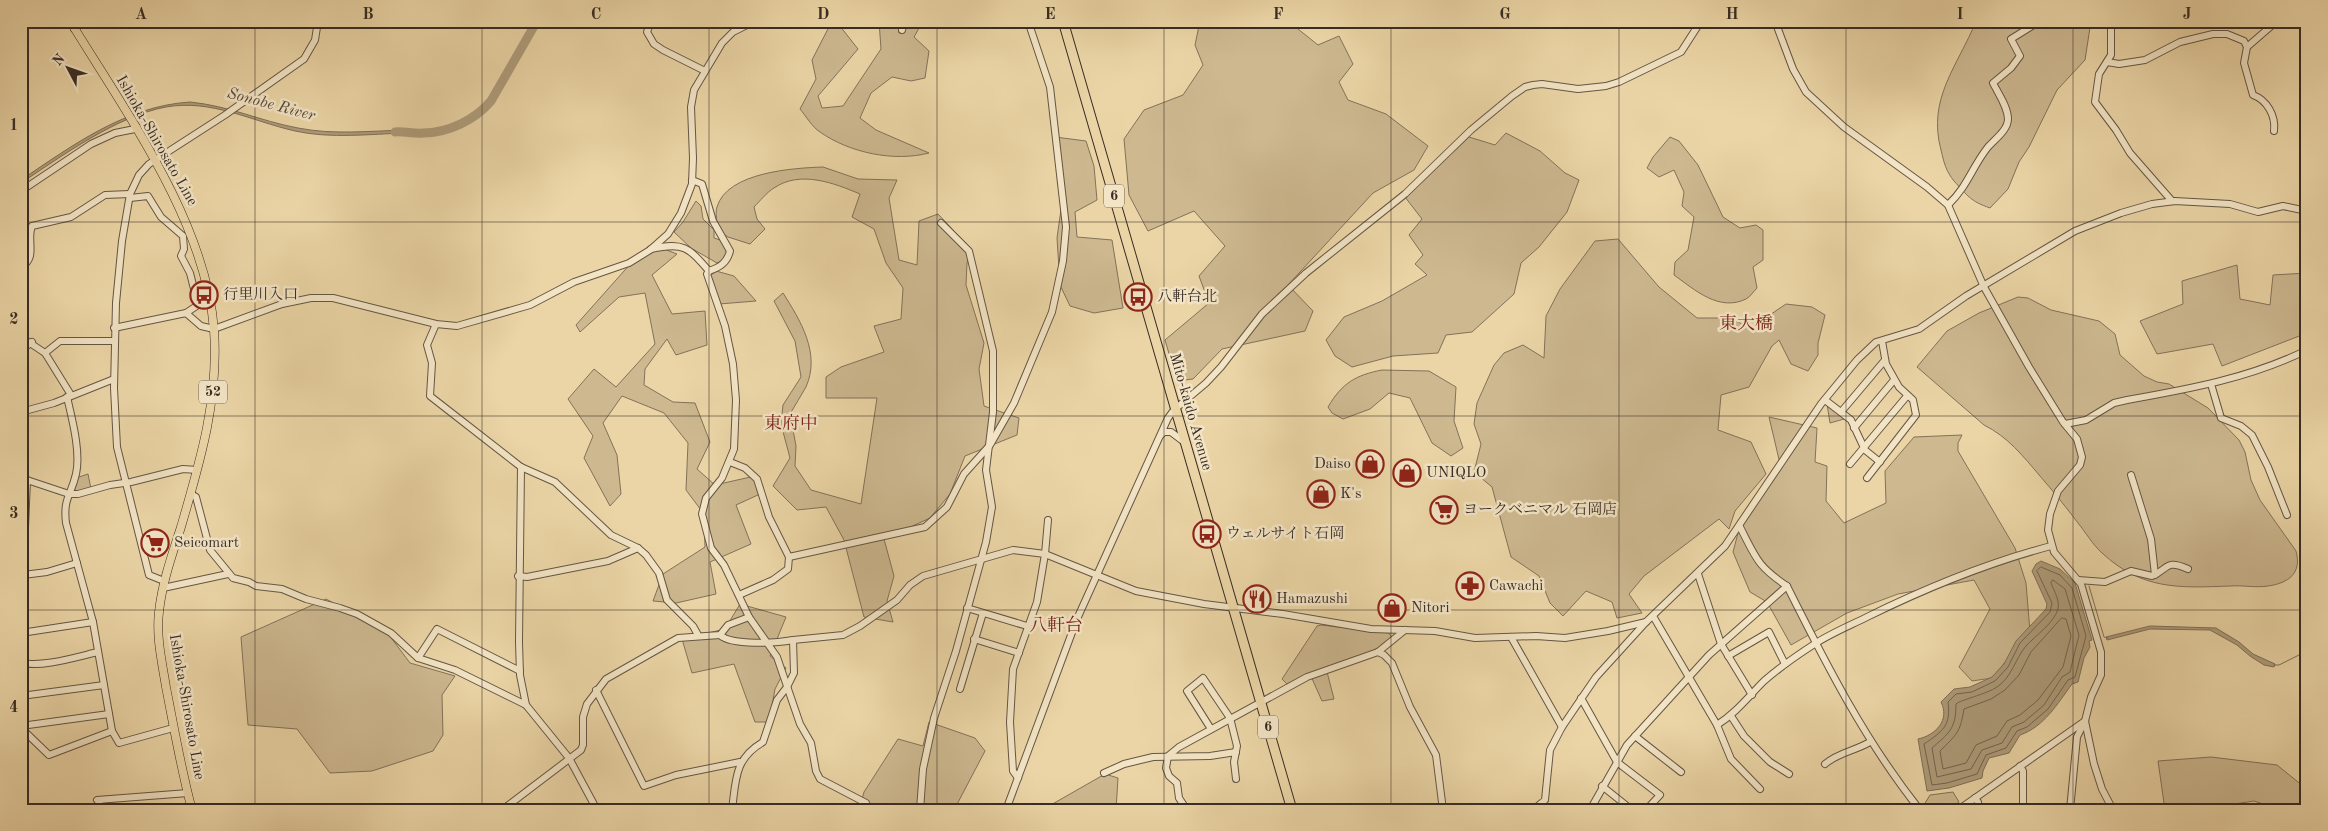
<svg xmlns="http://www.w3.org/2000/svg" width="2328" height="831" font-family="'Old Standard TT','Noto Serif JP',serif">
<style>
.green{fill:#cdb890;stroke:#82725a}
.water{fill:#ae9c7a;stroke:#7f6f58}
.lines{fill:none;stroke-linecap:round;stroke-linejoin:round}
.shore{stroke:#73644f;stroke-width:1}
.stream{stroke:#7f6f58;stroke-width:1}
.river{stroke:#ae9c7a;stroke-width:9}
.minor-casing{stroke:#655644;stroke-width:8}
.major-casing{stroke:#382c24;stroke-width:9}
.highway-casing{stroke:#382c24;stroke-width:11}
.minor{stroke:#f2e4c5;stroke-width:6}
.major{stroke:#ebd5a6;stroke-width:8}
.highway{stroke:#ebd5a6;stroke-width:9}
.grid{fill:none;stroke:#382c24;stroke-width:1;stroke-opacity:0.55}
.labels{text-anchor:middle;dominant-baseline:central;stroke-width:5;stroke-linejoin:round;paint-order:stroke}
.shield{fill:#f2e4c5;stroke:#706354;stroke-width:1}
.shield-label{font-size:14px;font-weight:bold;fill:#382c24}
.street-label{font-size:15px;fill:#382c24;stroke:#f2e4c5}
.poi-label{font-size:15px;fill:#382c24;stroke:#f2e4c5;text-anchor:start}
.water-label{font-size:16px;font-style:italic;fill:#56483a;stroke:#f2e4c5}
.quarter-label{font-size:18px;fill:#7a1f14;stroke:#f2e4c5}
.neatline{fill:none;stroke:#382c24;stroke-width:2}
.grid-label{font-size:16px;text-anchor:middle;font-weight:bold;fill:#382c24}
</style>
<rect width="100%" height="100%" fill="#ebd5a6"/>
<filter id="stains"><feTurbulence type="fractalNoise" baseFrequency=".004" numOctaves="4"/><feColorMatrix values="0 0 0 0 .2 0 0 0 0 .09 0 0 0 0 .02 0 0 0 .5 -.17"/></filter>
<radialGradient id="worn" r=".72"><stop offset=".6" stop-color="#630" stop-opacity="0"/><stop offset="1" stop-color="#630" stop-opacity=".3"/></radialGradient>
<g class="green">
<path d="M832,21H836L858,49L818,96L822,108L843,106L881,49L879,21H923L914,37L929,51L925,78L911,81L892,77L871,93L860,118L876,130L929,153C894,162 850,153 820,132C812,127 806,116 800,109L816,79L812,60Z"/>
<path d="M1200,21H1288L1318,45L1339,36L1353,64L1339,82L1348,100L1386,114L1428,146L1414,170L1373,193L1288,285L1313,311L1305,331L1222,349L1193,379L1177,381L1165,340L1209,303L1199,276L1225,246L1194,211L1148,231L1129,195L1124,139L1144,110L1183,95L1203,65L1195,45Z"/>
<path d="M1976,21H2091L2085,60L2057,90L2029,147L2019,162L2008,189L1990,208C1970,201 1968,196 1954,181C1946,171 1944,163 1941,150C1927,98 1958,66 1976,21Z"/>
<path d="M1506,133L1540,151L1565,173L1579,180L1567,212L1539,247L1521,263L1514,294L1472,332L1446,335L1438,353L1393,356L1352,367L1335,356L1326,340L1344,317L1382,301L1427,275L1415,264L1423,255L1409,235L1422,219L1405,197L1469,137L1495,145Z"/>
<path d="M1055,137L1086,141L1094,166L1097,200L1075,212L1077,237L1112,240L1123,308L1094,313L1070,306L1060,285L1057,238L1064,188Z"/>
<path d="M1670,137L1679,141L1698,165L1723,217L1740,228L1756,225L1763,230V260L1753,267L1757,288C1754,291 1750,297 1746,299C1719,312 1695,290 1674,275L1675,262L1688,250L1694,217L1682,206L1684,192L1674,170L1659,177L1647,168L1653,157Z"/>
<path d="M823,167L858,179L897,180L889,198L899,260L917,265L919,221L938,214L971,249L967,263L966,285L984,343L979,369L984,406L1019,418L1017,435L965,456L950,494L930,518L884,539L894,576L887,601L893,622L864,617L844,540L826,507L797,510L773,486L790,458L781,424L783,405L801,377L795,341L774,301L783,293C800,320 821,353 806,387C801,396 795,405 790,414L796,446L795,466L811,490L861,504L877,398H826V377L841,367L884,352L874,326L901,319L903,288L886,263L874,229L852,217L860,194C834,183 800,170 774,188C767,192 760,201 754,207L757,219L765,229L750,244L728,237L718,230C717,223 715,213 717,207C727,172 794,168 823,167Z"/>
<path d="M696,201L701,206L703,219L714,230V238L726,242L731,249L724,260L717,263L691,248L674,232L683,222Z"/>
<path d="M1618,239L1659,287L1697,318H1726L1752,327L1786,304L1812,307L1825,315L1818,343V355L1808,371L1791,364L1779,340L1772,346L1749,387L1721,395L1718,430L1751,442L1766,474L1735,511L1729,529L1719,519L1644,576L1629,594L1642,613L1617,618L1612,602L1586,591L1563,616L1550,603L1539,576L1511,557L1492,487L1474,472L1481,444L1474,424L1477,403L1494,365L1504,353L1523,345L1544,358L1546,316L1560,289L1595,241Z"/>
<path d="M659,247L677,254L652,275L672,314L705,311L707,345L676,355L667,339L645,369L644,385L673,402L695,403L710,442L697,469L715,485L755,476L760,494L736,505L751,544L710,562L716,594L676,603L653,601L663,574L705,547L704,514L686,490L688,443L664,413L622,396L603,423L617,455L621,494L610,506L584,458L593,436L568,399L594,369L616,387L655,344L645,293L619,297L580,332L576,325L640,253Z"/>
<path d="M2237,265L2240,299L2270,305L2273,275L2307,273V333L2222,366L2213,344L2157,354L2140,321L2183,304L2182,281Z"/>
<path d="M716,271L734,276L756,301L719,304L710,276Z"/>
<path d="M2018,297L2028,298L2051,310L2099,321L2115,334L2120,355L2144,376L2157,382L2169,384L2208,408L2239,440L2245,452L2251,480L2260,500L2296,551C2302,573 2289,583 2268,586C2255,588 2243,585 2230,586C2179,588 2142,590 2102,553C2093,545 2086,533 2078,523C2066,507 2053,491 2040,476C2023,456 2008,437 1984,425L1917,367L1947,331L1979,313Z"/>
<path d="M1382,370L1429,371L1456,387L1454,421L1463,448L1451,456L1432,443L1410,398L1389,393L1370,409L1343,419L1332,413L1328,407C1342,383 1356,375 1382,370Z"/>
<path d="M1827,404L1844,419L1830,423Z"/>
<path d="M1769,417L1817,428L1815,462L1827,466L1826,501L1844,523L1886,503L1885,471L1914,437L1962,435L1958,443V451L2015,548L2026,583L2030,632L1992,678L1972,681L1959,667L1990,609L1974,580L1898,594L1847,613L1791,645L1767,602L1750,592L1733,552L1742,518L1781,468Z"/>
<path d="M88,474L91,489L80,492L72,490L76,478Z"/>
<path d="M326,599L386,631L410,663L455,676L442,695L443,735L433,751L372,771L330,773L297,729L248,725L241,637Z"/>
<path d="M740,604L786,617L770,656L786,668L775,689L769,722H755L734,664L692,673L682,639L725,629Z"/>
<path d="M1321,625L1389,633L1392,638L1371,654L1326,668L1334,699L1322,701L1310,674L1287,684L1282,679L1317,626Z"/>
<path d="M929,722L975,738L985,751L954,810H859L864,792L898,739L923,746Z"/>
<path d="M2211,757L2277,765L2303,786L2304,810H2281L2254,801L2228,805L2229,810H2165L2158,761Z"/>
<path d="M1105,774L1118,778L1116,810H1042Z"/>
<path d="M1953,792L1959,802L1948,810L1922,808L1930,795Z"/>
</g>
<g class="water">
<path d="M190,102C230,106 260,121 298,128C333,135 370,131 405,130L406,133C370,134 331,139 295,131C251,121 212,99 166,107C117,116 62,156 21,183V180C73,145 126,106 190,102Z"/>
<path d="M2041,561L2060,569L2075,583L2092,640L2089,641L2090,647L2084,658L2078,682L2072,684C2058,703 2044,727 2020,735L2009,753L1989,758L1983,771L1982,778L1949,788L1927,791L1918,739C1936,735 1950,720 1941,702L1954,689L1970,687L1992,677L2004,664L2016,641L2046,609L2047,604L2032,571L2036,564Z"/>
<path d="M2150,626L2216,628L2239,642L2253,654L2275,664L2274,667L2264,665L2250,656L2237,645L2210,630L2150,629L2107,640L2106,637Z"/>
</g>
<g class="lines">
<g class="shore">
<path d="M2041,567L2060,575L2072,588L2086,636L2075,677L2068,680L2048,709L2027,727L2017,731L2006,748L1986,755L1977,774L1947,783L1932,785L1924,744C1943,731 1951,726 1948,702L1956,694L1972,692L1995,681L2008,667L2020,643L2050,612L2052,603L2037,571Z"/>
<path d="M2053,580L2065,589L2079,635L2070,672L2062,677L2044,705L2024,722L2012,727L2002,743L1982,750L1971,769L1937,777L1932,748C1949,733 1956,729 1956,704C1960,700 1987,694 1997,687C2012,677 2015,659 2026,646C2036,635 2054,623 2058,609C2060,600 2054,591 2051,583Z"/>
<path d="M2062,618L2066,619L2071,636L2063,667L2038,700L2020,715L2007,721L1997,736L1976,745L1966,763L1943,769L1940,751C1957,734 1960,733 1964,709L1991,699L2005,690L2019,675L2031,652Z"/>
</g>
<g class="stream">
<path d="M2089,586L2104,637L2108,638"/>
<path d="M2274,665H2279L2307,651"/>
</g>
<path class="river" d="M395,132C404,131 414,134 423,133C448,133 475,120 491,101L537,21"/>
<g class="minor-casing">
<g id="minor">
<path d="M651,21L647,32L654,44L663,50L705,71"/>
<path d="M1775,21L1793,69L1806,92L1844,127L1927,187L1948,205L1984,287L2029,367L2063,422L2077,439L2082,457L2080,465L2058,491L2050,514L2048,530L2054,552L2081,584L2101,652V675L2091,697L2085,721L2094,764L2102,789L2113,810"/>
<path d="M2111,21V55L2099,74L2095,102L2116,130L2130,153L2172,201"/>
<path d="M74,29L85,21"/>
<path d="M902,30L904,21"/>
<path d="M2247,47L2277,21"/>
<path d="M2107,62L2119,64L2145,60L2180,42L2213,34H2227L2244,41L2247,47L2244,63L2253,95C2267,100 2276,116 2274,131"/>
<path d="M692,180L702,184L713,221L730,251C727,263 720,267 709,271"/>
<path d="M21,191L91,144L115,133L135,129"/>
<path d="M130,198L148,196L161,217L183,236L184,249L181,256L190,273L198,305L210,304"/>
<path d="M1948,205C1968,186 1972,167 1988,147C1995,139 2008,130 2008,119C2008,107 1998,93 1993,83L2011,68L2020,56L2011,39L2040,21"/>
<path d="M651,249C684,242 688,247 709,271L707,274L725,326L733,364L736,400L734,449L722,478L706,498L702,514L711,548L724,565L749,617"/>
<path d="M21,267C38,258 26,240 32,226L71,217L105,195L130,194"/>
<path d="M186,313L198,305"/>
<path d="M436,324L427,345L432,363L430,396L521,467L555,482L611,535L638,548L646,555L659,573L667,600L693,626L698,635"/>
<path d="M114,328L186,313L201,326L214,329L282,304L311,298H333L436,324L457,326L530,305L574,282L629,263L650,250L668,234L681,213L692,184L693,158L691,107L694,90L722,43L733,32L755,21"/>
<path d="M21,337L45,353L60,341H114"/>
<path d="M21,350L32,342"/>
<path d="M45,353L71,395"/>
<path d="M2211,384L2221,418L2241,426L2252,435L2268,467L2287,515"/>
<path d="M67,397C72,419 81,452 76,474C71,496 63,498 66,523L93,622L112,731L119,743L173,728"/>
<path d="M1825,400L1851,420L1865,450L1880,462"/>
<path d="M21,412L54,403L114,379"/>
<path d="M1841,412L1885,360"/>
<path d="M2065,424L2086,420L2114,403L2127,400C2189,389 2250,378 2307,350"/>
<path d="M1854,428L1894,380"/>
<path d="M1161,435L1164,432H1171L1183,441"/>
<path d="M730,462L745,468L757,479L769,517L789,557L788,569L773,580L739,595"/>
<path d="M1850,464L1907,396"/>
<path d="M521,467L519,642L520,675L526,705"/>
<path d="M2131,475L2151,539L2155,575"/>
<path d="M21,478L69,494H78L110,485L131,482L183,469L197,470"/>
<path d="M1867,478L1916,415L1913,400L1899,387L1886,364L1882,341"/>
<path d="M191,494L196,497L210,550L233,578L249,582L256,586L282,589L306,599L340,608L357,614L391,633L418,658L455,670L526,705L569,758L597,810"/>
<path d="M1740,527C1756,558 1757,566 1787,586C1826,664 1865,741 1920,810"/>
<path d="M21,530L25,527L27,480"/>
<path d="M789,557L925,527L947,507L964,474L990,445L1014,403L1052,312L1063,261L1066,227L1050,87L1028,21"/>
<path d="M21,563L23,575L47,572L77,563"/>
<path d="M1698,574L1721,644L1752,695"/>
<path d="M518,576L527,577L608,561L638,548"/>
<path d="M2078,580L2105,582L2131,571L2152,576C2169,569 2165,559 2188,569"/>
<path d="M164,581L149,575L117,447L114,388L116,303L122,241L130,194L139,175L149,164L225,115L304,59L315,40L318,21"/>
<path d="M163,588L228,574"/>
<path d="M967,608L1027,626"/>
<path d="M1653,616L1717,725L1731,759L1760,789"/>
<path d="M21,633L93,622"/>
<path d="M720,635C732,646 777,643 793,640"/>
<path d="M1511,637L1562,727"/>
<path d="M974,639L1019,653"/>
<path d="M1378,652L1384,655L1392,663L1410,707L1436,755L1443,810"/>
<path d="M1728,656L1769,632L1785,664"/>
<path d="M418,658L437,629L520,671"/>
<path d="M21,662C38,669 80,656 98,652"/>
<path d="M960,689L983,613"/>
<path d="M596,690L644,786L676,775L740,762"/>
<path d="M21,696L104,685"/>
<path d="M1581,698L1617,762L1660,795L1646,810"/>
<path d="M1731,716L1744,736L1770,762L1789,774"/>
<path d="M1717,725C1736,713 1748,697 1764,681C1779,668 1796,656 1813,645C1829,634 1849,626 1867,617C1926,588 1987,563 2051,546"/>
<path d="M21,726L109,714"/>
<path d="M21,728L49,755L112,731"/>
<path d="M1211,729L1187,691L1203,678L1230,718L1237,746L1234,762L1236,779"/>
<path d="M1635,736L1681,772"/>
<path d="M1825,764C1839,752 1855,751 1870,742"/>
<path d="M2020,766L2023,771V810"/>
<path d="M1104,773L1124,764L1153,757L1210,756L1236,752"/>
<path d="M1018,778L1013,771L1010,722L1013,669L1037,602L1045,554L1048,520"/>
<path d="M1602,786L1632,810"/>
<path d="M1975,798L1978,802V810"/>
<path d="M105,810L97,800L188,793"/>
<path d="M502,810L581,750L583,745V717L587,704L606,679L678,638L720,635L728,625L749,617L777,657L800,724L811,743L816,771L820,779L866,803L869,810"/>
<path d="M732,810C736,780 734,759 763,742L777,700L787,687L794,673L793,640L843,635L860,626L897,600L910,585L923,576L1013,550L1045,554L1136,591L1204,604L1283,614L1371,629L1435,631L1475,638L1536,636L1565,638L1608,631L1646,622"/>
<path d="M920,810L923,769L934,718L956,651L986,542L992,507L986,470L993,412V351L969,251L941,223"/>
<path d="M1006,810L1077,619L1168,418L1174,410L1206,383L1221,367L1262,314L1306,273L1405,194L1471,130L1512,96L1525,87L1533,85L1542,84L1578,89L1606,86L1619,82L1681,52L1701,21"/>
<path d="M1187,810L1179,798L1177,783L1169,776L1166,768L1168,756L1179,747L1307,677L1378,652L1405,630"/>
<path d="M1533,810L1545,800L1550,750L1562,727L1596,677L1646,622L1725,546L1821,404L1857,360L1876,342L1919,329L1966,296L2075,231L2121,213L2152,204L2175,201L2230,204L2258,212L2283,206L2307,211"/>
<path d="M1590,810L1627,745L1709,655L1787,586"/>
<path d="M1958,810L2085,721"/>
<path d="M2070,810L2077,737L2084,723"/>
</g>
</g>
<g class="major-casing">
<path id="major" d="M70,21C125,111 206,222 214,330C219,399 200,462 181,527C172,555 162,583 159,612C156,637 162,662 166,687C174,728 181,769 192,810"/>
</g>
<g class="highway-casing">
<path id="highway" d="M1063,21L1292,810"/>
</g>
<use href="#minor" class="minor"/>
<use href="#major" class="major"/>
<use href="#highway" class="highway"/>
</g>
<path class="grid" d="M255,21V810M482,21V810M709,21V810M937,21V810M1164,21V810M1391,21V810M1619,21V810M1846,21V810M2073,21V810M21,222H2307M21,416H2307M21,610H2307"/>
<defs>
<g id="bus-ring" transform="scale(1.4375)"><circle r="9.5" fill="#f2e4c5" stroke="#8f2418" stroke-width="1.5"/><path d="M-5-6H5V4H4V6H2V4H-2V6H-4V4H-5ZM-3.5-4V0h7V-4ZM-3.5 1.2v1.5H-2V1.2ZM2 1.2v1.5H3.5V1.2Z" fill="#8f2418"/></g>
<g id="shop-ring" transform="scale(1.4375)"><circle r="9.5" fill="#f2e4c5" stroke="#8f2418" stroke-width="1.5"/><path d="M-5-2.5h2.3a2.7 3.5 0 0 1 5.4 0H5L5.5 6h-11ZM-1.5-2.5h3a1.5 2.3 0 0 0-3 0Z" fill="#8f2418"/></g>
<g id="supermarket-ring" transform="scale(1.4375)"><circle r="9.5" fill="#f2e4c5" stroke="#8f2418" stroke-width="1.5"/><path d="M-6-5.5h2.5l.6 2H6L4.5 2H-2.5L-4.4-4H-6ZM-1.5 3.2a1.3 1.3 0 1 0 .1 0ZM3 3.2a1.3 1.3 0 1 0 .1 0Z" fill="#8f2418"/></g>
<g id="pharmacy-ring" transform="scale(1.4375)"><circle r="9.5" fill="#f2e4c5" stroke="#8f2418" stroke-width="1.5"/><path d="M-2-6h4v4h4v4h-4v4h-4v-4h-4v-4h4Z" fill="#8f2418"/></g>
<g id="restaurant-ring" transform="scale(1.4375)"><circle r="9.5" fill="#f2e4c5" stroke="#8f2418" stroke-width="1.5"/><path d="M-5-6h1v4h1v-4h1v4h1v-4h1v5L-1.5 .5V6h-2V.5L-5-1ZM5-6V6H3V1.5H1.5Q1.5-4 5-6Z" fill="#8f2418"/></g>
</defs>
<g fill-rule="evenodd">
<use href="#bus-ring" x="204" y="295"/>
<use href="#bus-ring" x="1138" y="297"/>
<use href="#shop-ring" x="1370" y="464"/>
<use href="#shop-ring" x="1407" y="473"/>
<use href="#shop-ring" x="1321" y="494"/>
<use href="#supermarket-ring" x="1444" y="510"/>
<use href="#bus-ring" x="1207" y="534"/>
<use href="#supermarket-ring" x="155" y="543"/>
<use href="#pharmacy-ring" x="1470" y="586"/>
<use href="#restaurant-ring" x="1257" y="599"/>
<use href="#shop-ring" x="1392" y="608"/>
</g>
<g class="labels">
<g class="shield">
<rect x="1104" y="184.5" width="20" height="23" rx="4"/>
<rect x="199" y="380.5" width="28" height="23" rx="4"/>
<rect x="1258" y="715.5" width="20" height="23" rx="4"/>
</g>
<g class="shield-label">
<text x="1114" y="196">6</text>
<text x="213" y="392">52</text>
<text x="1268" y="727">6</text>
</g>
<g class="street-label">
<text transform="translate(156 141) rotate(60)">Ishioka-Shirosato Line</text>
<text transform="translate(1190 412) rotate(74)">Mito-kaido Avenue</text>
<text transform="translate(186 707) rotate(80)">Ishioka-Shirosato Line</text>
</g>
<g class="poi-label">
<text x="223" y="295">行里川入口</text>
<text x="1157" y="297">八軒台北</text>
<text x="1351" y="464" text-anchor="end">Daiso</text>
<text x="1426" y="473">UNIQLO</text>
<text x="1340" y="494">K's</text>
<text x="1463" y="510">ヨークベニマル 石岡店</text>
<text x="1226" y="534">ウェルサイト石岡</text>
<text x="174" y="543">Seicomart</text>
<text x="1489" y="586">Cawachi</text>
<text x="1276" y="599">Hamazushi</text>
<text x="1411" y="608">Nitori</text>
</g>
<g class="water-label">
<text transform="translate(271 105) rotate(15)">Sonobe River</text>
</g>
<g class="quarter-label">
<text x="1746" y="324">東大橋</text>
<text x="791" y="424">東府中</text>
<text x="1056" y="626">八軒台</text>
</g>
</g>
<rect width="2328" height="831" fill="none" stroke="#ebd5a6" stroke-width="55"/>
<g transform="translate(68 68) rotate(311)" stroke="#f2e4c5" stroke-width="4" paint-order="stroke">
<path d="M0-4L9 19L0 12L-9 19Z" fill="#382c24"/>
<text y="-8" font-size="14" font-weight="bold" text-anchor="middle" fill="#382c24">N</text>
</g>
<rect x="28" y="28" width="2272" height="776" class="neatline"/>
<g class="grid-label">
<text x="141" y="19">A</text>
<text x="368" y="19">B</text>
<text x="596" y="19">C</text>
<text x="823" y="19">D</text>
<text x="1050" y="19">E</text>
<text x="1278" y="19">F</text>
<text x="1505" y="19">G</text>
<text x="1732" y="19">H</text>
<text x="1960" y="19">I</text>
<text x="2187" y="19">J</text>
<text x="14" y="130">1</text>
<text x="14" y="324">2</text>
<text x="14" y="518">3</text>
<text x="14" y="712">4</text>
</g>
<rect width="100%" height="100%" filter="url(#stains)"/>
<rect width="100%" height="100%" fill="url(#worn)"/>
</svg>
